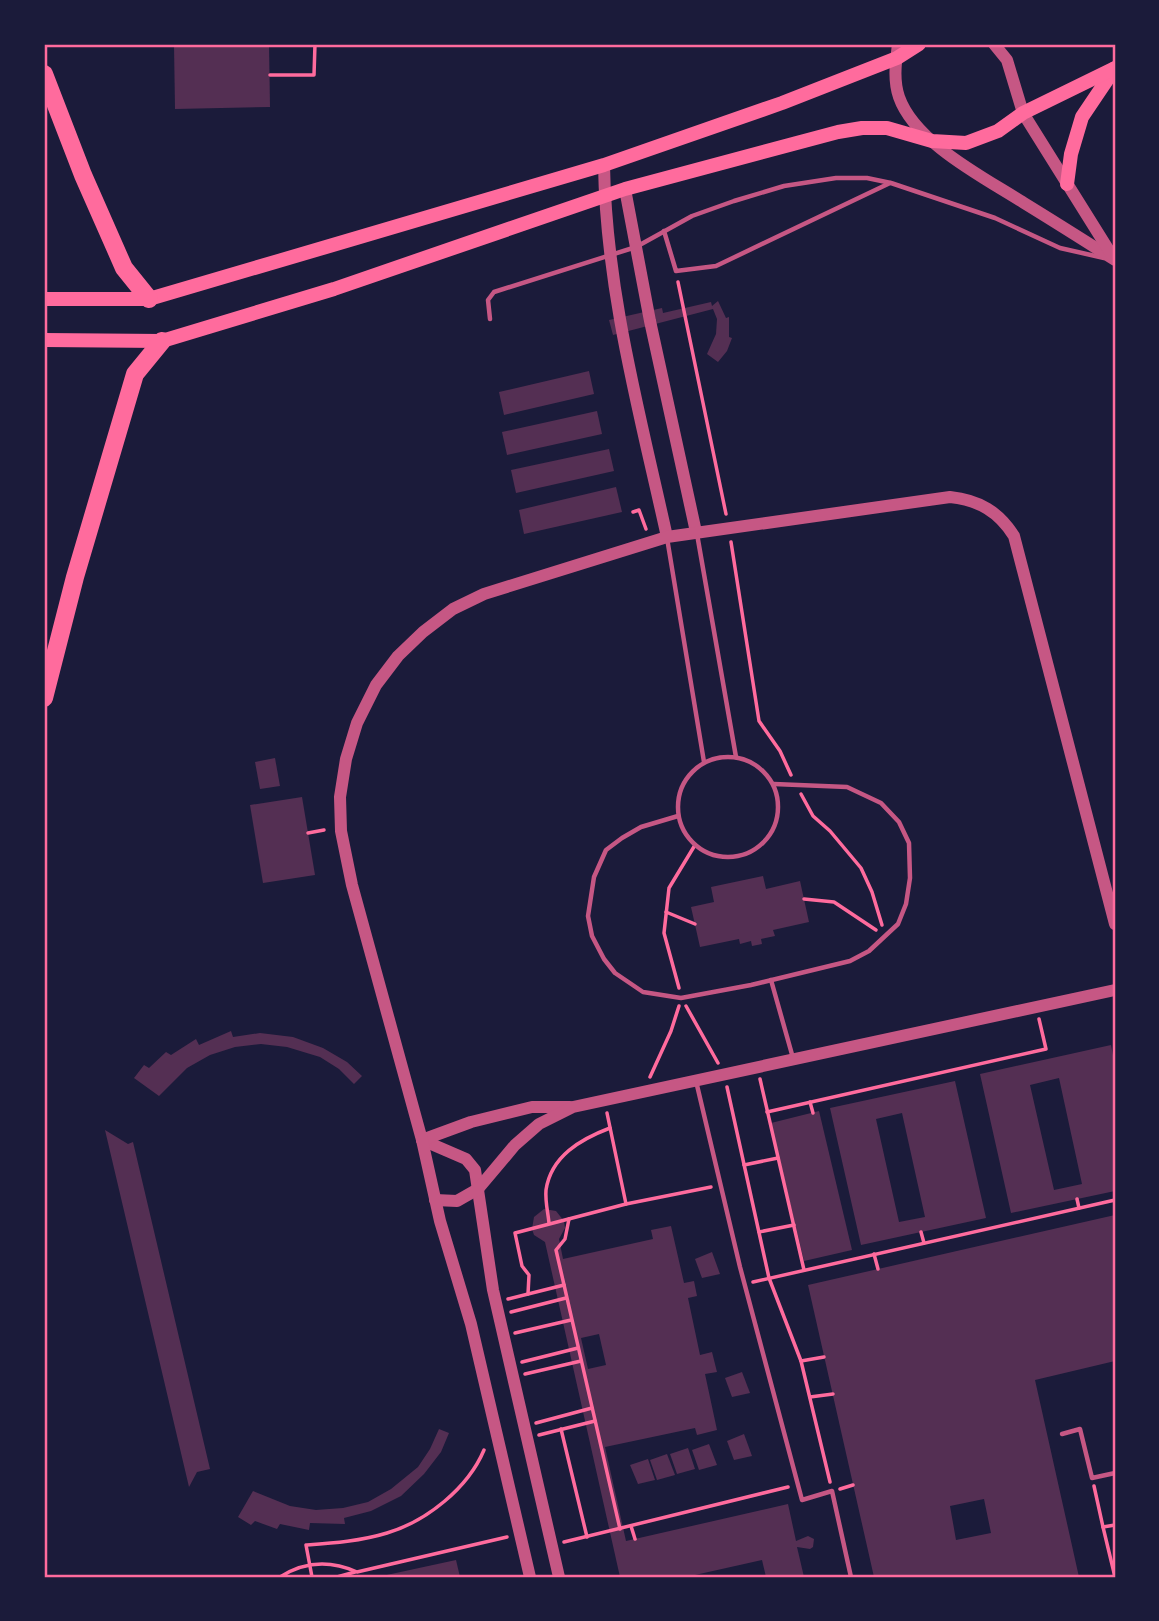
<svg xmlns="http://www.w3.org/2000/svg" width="1159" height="1621" font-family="'Alegreya Sans',sans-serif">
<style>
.building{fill:#542f53;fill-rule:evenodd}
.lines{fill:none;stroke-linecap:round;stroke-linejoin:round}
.path{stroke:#ff6b9d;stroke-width:3.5}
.service{stroke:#c65784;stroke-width:4.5}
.tertiary{stroke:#c65784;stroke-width:12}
.primary{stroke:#ff6b9d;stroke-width:14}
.motorway{stroke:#ff6b9d;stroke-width:18}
.neatline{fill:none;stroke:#ff6b9d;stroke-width:2.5}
</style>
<rect width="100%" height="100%" fill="#1b1b3a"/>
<g class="building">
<path d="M174,44H269L270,107L175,109Z"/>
<path d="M718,301L726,318L729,317V337L732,338L727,351L718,362L707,354L716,334L717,319L713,309L613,335L609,320L662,308L663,313L711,302L712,306Z"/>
<path d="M589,371L594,394L504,415L499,392Z"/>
<path d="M597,411L602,434L507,455L502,432Z"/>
<path d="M609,449L614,471L516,493L511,470Z"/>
<path d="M616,487L622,512L524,534L519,510Z"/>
<path d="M275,758L280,786L260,789L255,762Z"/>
<path d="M302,797L315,875L263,883L250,805Z"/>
<path d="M763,876L766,889L800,881L809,922L773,930L775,936L761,939L762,944L752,946L751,941L740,944L739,939L700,947L691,907L714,902L711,887Z"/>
<path d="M231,1031L233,1037L260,1033L293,1037L323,1048L347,1062L362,1076L354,1084L339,1069L320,1057L287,1047L261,1044L235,1047L210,1055L187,1068L159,1096L134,1078L144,1065L149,1068L166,1052L171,1055L196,1039L199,1045Z"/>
<path d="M1111,1045L1115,1066V1191L1011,1213L980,1074ZM1059,1078L1082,1184L1054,1190L1030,1085Z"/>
<path d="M955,1081L986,1218L861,1245L830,1108ZM902,1113L925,1217L899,1222L876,1119Z"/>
<path d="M819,1111L852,1250L804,1261L771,1123Z"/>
<path d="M105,1130L128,1144L133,1142L210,1469L197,1472L189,1487Z"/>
<path d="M544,1209L556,1211L564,1221L565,1228L559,1239L563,1259L653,1239L651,1230L671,1226L684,1283L694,1281L697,1296L688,1298L700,1355L712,1352L717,1372L705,1374L717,1430L697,1435L695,1428L605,1447L626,1541L788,1504L796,1541L808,1536L814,1539L813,1547L810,1549L797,1547L804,1577H766L762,1560L686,1577H620L545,1242L534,1235L532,1229L534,1217ZM599,1334L606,1365L588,1369L581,1338Z"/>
<path d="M1115,1215V1361L1035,1380L1079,1577H874L808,1285ZM984,1499L991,1533L956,1540L950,1506Z"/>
<path d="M712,1252L720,1274L702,1278L695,1259Z"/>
<path d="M742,1372L750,1393L732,1397L725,1378Z"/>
<path d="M439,1429L449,1433L441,1452L424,1474L401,1496L371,1511L344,1518L345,1524L310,1523L309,1530L280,1524L277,1529L255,1521L251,1525L238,1517L253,1491L290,1506L316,1510L343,1508L368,1502L391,1489L418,1467L430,1449Z"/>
<path d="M744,1434L752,1456L734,1460L727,1441Z"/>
<path d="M709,1444L717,1465L699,1470L692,1450Z"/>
<path d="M688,1448L695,1469L677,1474L670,1454Z"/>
<path d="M667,1454L675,1475L657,1480L650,1460Z"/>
<path d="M648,1459L655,1480L638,1484L630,1465Z"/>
<path d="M456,1560L460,1577H382V1576Z"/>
</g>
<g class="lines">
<g class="path">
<path d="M270,75H314L315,44"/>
<path d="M678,282L726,514"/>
<path d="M633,512L639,510L646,529"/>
<path d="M731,542L759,721L780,751L791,775"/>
<path d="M801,794L813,816L830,831L861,868L872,892L882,925"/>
<path d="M308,833L324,830"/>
<path d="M804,899L834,902L876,930"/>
<path d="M666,912L695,924"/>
<path d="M679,988L664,933L669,888L695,845"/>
<path d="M686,1006L718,1063"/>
<path d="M650,1077L671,1031L679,1006"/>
<path d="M760,1079L804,1270"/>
<path d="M727,1087L769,1278L801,1361L830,1482"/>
<path d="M810,1102L813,1113"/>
<path d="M767,1112L1046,1049L1039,1019"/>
<path d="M607,1113L626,1204L711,1187"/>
<path d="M744,1165L778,1158"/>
<path d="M1077,1199L1079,1208"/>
<path d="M569,1219L565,1239L556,1250L620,1529"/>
<path d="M549,1223C548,1213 545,1201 546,1190C551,1156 581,1139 610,1128"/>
<path d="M759,1232L794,1225"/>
<path d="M921,1232L924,1243"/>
<path d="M874,1254L878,1269"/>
<path d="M753,1282L1115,1200"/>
<path d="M528,1294L529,1275L522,1266L515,1233L626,1204"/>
<path d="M508,1299L564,1285"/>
<path d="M511,1312L566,1298"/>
<path d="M515,1333L571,1320"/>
<path d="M801,1361L824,1357"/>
<path d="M522,1362L578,1348"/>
<path d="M525,1374L581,1361"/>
<path d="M810,1397L833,1394"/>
<path d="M536,1423L592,1408"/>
<path d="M561,1429L587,1537"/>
<path d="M539,1435L595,1421"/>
<path d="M1094,1486L1103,1527L1115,1525"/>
<path d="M840,1489L853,1485"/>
<path d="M631,1526L635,1539"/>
<path d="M1103,1527L1115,1577"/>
<path d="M564,1542L788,1487"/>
<path d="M280,1577C305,1561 330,1560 357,1572L507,1537"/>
<path d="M312,1577L306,1545C333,1543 361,1541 387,1533C427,1521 468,1488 484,1450"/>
<path d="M337,1577L355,1572"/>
</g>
<g class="service">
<path d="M664,231L676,271L716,266L890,183"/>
<path d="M490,319L488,300L494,292L636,247L692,216L734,201L784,186L836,178H867L891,183L995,218L1060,248L1104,258"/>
<path d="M697,534L736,757"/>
<path d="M667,538L704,762"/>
<circle cx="728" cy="807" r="50"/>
<path d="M678,816L641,827L622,838L606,850L594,877L588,916L592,936L604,959L615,973L643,992L681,998L751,985L850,961L869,951L898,924L906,904L910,878L909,843L899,822L881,803L847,787L774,784"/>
<path d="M771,980L793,1058"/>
<path d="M696,1081L740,1267L802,1500L832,1491L851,1577"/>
<path d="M1062,1434L1080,1429L1092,1478L1115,1473"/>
</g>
<g class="tertiary">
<path d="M898,44C896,61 893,80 899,97C915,143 985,178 1024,203C1055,222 1085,241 1115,260"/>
<path d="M994,44L1007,60L1023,113L1113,257"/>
<path d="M604,165C606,291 640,414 667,537"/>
<path d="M625,189L650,321L696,532"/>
<path d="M422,1140L466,1159L475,1170L493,1290L559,1577"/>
<path d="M422,1140L471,1122L532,1107H570"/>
<path d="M435,1200L457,1201L478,1189L515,1145L539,1124L573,1107L1115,990"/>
<path d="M530,1577L471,1324L440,1221L422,1140L352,885L341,831L340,797L346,759L357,723L376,685L398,656L423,632L453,609L484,594L667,537L950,497C979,500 999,512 1014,536L1115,924"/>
</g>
<g class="primary">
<path d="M1067,184L1071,154L1082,117L1115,68"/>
<path d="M44,299H149L326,247L604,165L782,103L897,58L919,44"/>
<path d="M44,340L162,341L334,289L625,189L838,132L862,128H887L932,141L966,143L998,131L1023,113L1115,68"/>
</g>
<g class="motorway">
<path d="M44,74L83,175L124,268L149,299"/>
<path d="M44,698L75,577L135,374L162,341"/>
</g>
</g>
<rect width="1159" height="1621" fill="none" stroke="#1b1b3a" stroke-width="91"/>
<rect x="46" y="46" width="1068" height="1530" class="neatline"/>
</svg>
